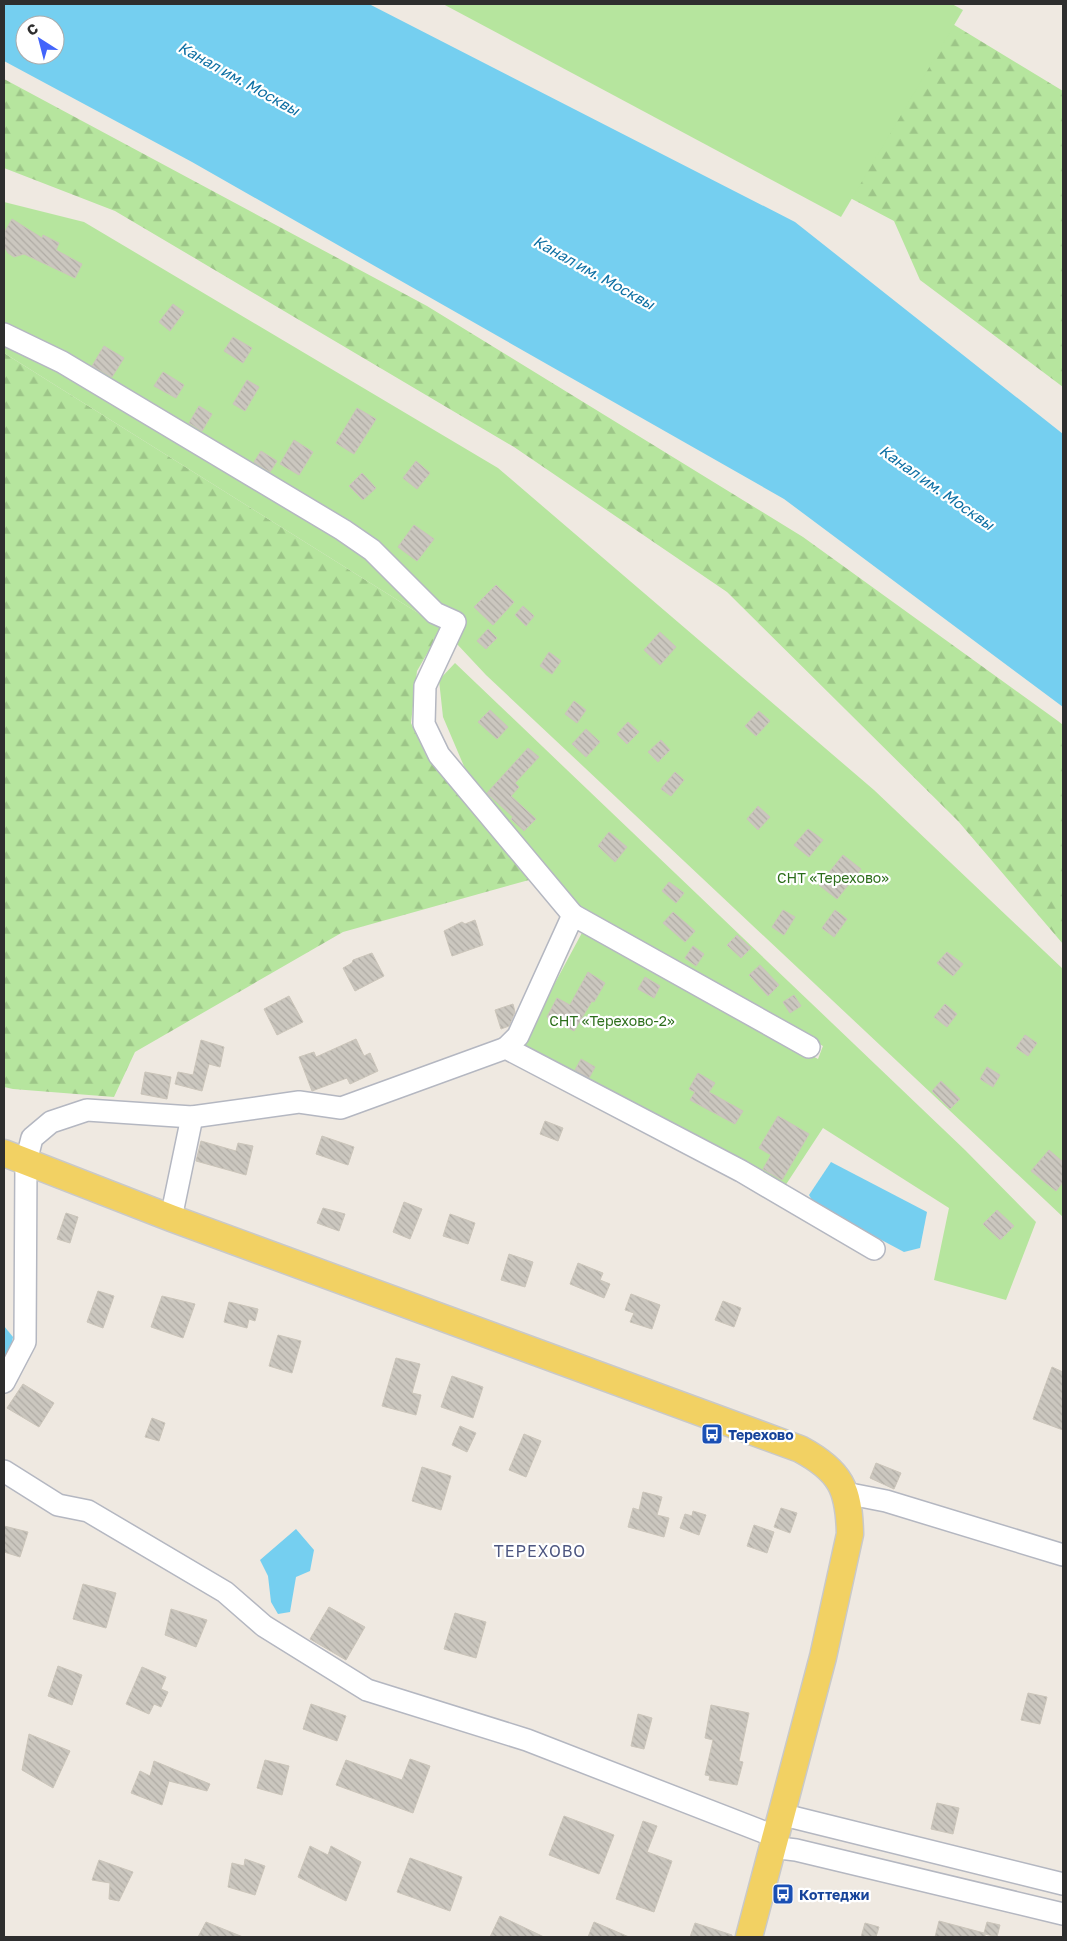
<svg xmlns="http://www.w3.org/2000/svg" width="1067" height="1941" font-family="'Golos Text',sans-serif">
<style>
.forest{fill:url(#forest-firs)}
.park{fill:#b6e59e}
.water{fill:#75cff0;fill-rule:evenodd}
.building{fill:url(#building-back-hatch);stroke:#cbc5ba}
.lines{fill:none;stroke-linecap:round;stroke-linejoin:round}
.minor-casing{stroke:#b4b7c1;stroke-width:24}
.major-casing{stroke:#c9c9c9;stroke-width:29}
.minor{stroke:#fff;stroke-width:21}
.major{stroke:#f2d163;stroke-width:26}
.labels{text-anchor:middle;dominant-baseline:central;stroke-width:4.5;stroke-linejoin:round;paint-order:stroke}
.park-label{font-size:14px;fill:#2c6e1b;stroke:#fff}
.transit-label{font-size:14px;font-weight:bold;fill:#164399;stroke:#fff;text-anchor:start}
.water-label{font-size:15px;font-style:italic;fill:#0d6fa3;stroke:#fff}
.quarter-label{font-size:16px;letter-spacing:1px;fill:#4d5680;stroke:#fff}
</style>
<defs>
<pattern id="forest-firs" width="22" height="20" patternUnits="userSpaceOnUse" patternTransform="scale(1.25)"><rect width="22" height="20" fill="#b6e59e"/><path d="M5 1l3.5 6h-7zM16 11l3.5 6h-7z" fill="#9dc588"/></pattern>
<pattern id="building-back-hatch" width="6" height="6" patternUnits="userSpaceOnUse" patternTransform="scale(1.25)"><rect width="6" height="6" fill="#cbc7bf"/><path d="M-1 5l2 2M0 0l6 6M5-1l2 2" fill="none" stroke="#afaba4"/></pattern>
</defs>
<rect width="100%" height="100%" fill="#efe9e1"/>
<g class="forest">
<path d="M481,4L928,9L1063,91V387L920,280L894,221Z"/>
<path d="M4,79L427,306L803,537L1058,721L1063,725V944L958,821L727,592L514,447L115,211L4,168Z"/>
<path d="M4,353L442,628L417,671L411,723L427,757L529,880L343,932L135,1052L114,1097L13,1089L4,1087Z"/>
</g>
<g class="park">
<path d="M443,4H952L963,10L841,217Z"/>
<path d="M4,202L84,222L498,468L874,790L1063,969V1217L486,675L442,628L4,353Z"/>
<path d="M455,663L965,1150L1036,1222L1006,1300L934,1280L949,1208L823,1128L785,1186L520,1048L584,929L818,1059L823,1046L610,930L569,902L466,771L443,717L439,680Z"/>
</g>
<g class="water">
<path d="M4,4H369L795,222L1063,434V707L784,499L192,162L4,61ZM25,25H55V55H25Z"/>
<path d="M831,1162L927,1212L920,1248L904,1252L814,1204L809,1195Z"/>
<path d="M4,1326L13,1337L11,1348L4,1366Z"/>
<path d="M296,1529L314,1550L310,1571L296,1577L290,1612L278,1614L271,1602L268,1576L260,1560Z"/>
</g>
<g class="building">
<path d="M12,219L42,238L43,235L59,243L56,250L82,264L75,278L24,254L14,257L8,253L4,246V233Z"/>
<path d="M173,304L184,312L170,331L159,322Z"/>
<path d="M233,337L252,348L243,363L224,351Z"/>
<path d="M104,346L124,358L112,377L92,366Z"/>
<path d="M163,372L184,385L176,398L154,386Z"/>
<path d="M247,380L259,387L245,411L233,404Z"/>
<path d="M199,406L212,414L202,431L189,423Z"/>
<path d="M357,408L376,419L354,454L336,443Z"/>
<path d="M294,440L313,452L299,475L280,464Z"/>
<path d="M261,451L277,461L270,472L254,462Z"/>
<path d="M416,461L430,473L417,489L403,478Z"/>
<path d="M362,473L376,488L363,500L349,486Z"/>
<path d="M414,525L434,539L417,561L398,547Z"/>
<path d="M496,585L514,602L493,625L474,607Z"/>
<path d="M523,606L534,616L526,626L515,615Z"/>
<path d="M488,629L497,638L486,649L477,641Z"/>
<path d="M660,632L676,647L660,665L644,650Z"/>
<path d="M549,652L561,661L552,674L540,666Z"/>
<path d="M574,701L586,710L577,723L565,714Z"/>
<path d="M490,710L508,727L497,739L478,722Z"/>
<path d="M759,711L770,721L756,736L745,726Z"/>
<path d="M628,722L639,732L627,744L617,734Z"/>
<path d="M586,729L600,742L586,757L572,744Z"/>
<path d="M661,740L670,750L658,762L648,752Z"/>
<path d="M528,748L539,757L515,783L519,787L511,796L536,819L524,831L511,819L513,817L487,793Z"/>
<path d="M675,772L684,780L671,796L661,789Z"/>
<path d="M758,806L770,817L758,830L747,819Z"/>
<path d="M808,829L823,840L809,857L794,845Z"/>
<path d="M609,832L627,847L615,862L598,846Z"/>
<path d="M843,855L861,869L837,899L819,885Z"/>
<path d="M669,882L684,893L676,903L662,891Z"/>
<path d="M783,910L795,917L784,935L772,927Z"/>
<path d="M835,910L847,919L834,937L822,928Z"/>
<path d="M673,912L695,931L685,942L663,923Z"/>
<path d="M475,920L483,945L452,956L444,931L462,922L465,924Z"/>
<path d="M737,935L751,948L741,958L727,945Z"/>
<path d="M693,946L704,954L696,966L685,958Z"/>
<path d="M947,952L963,964L953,976L937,963Z"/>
<path d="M372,953L384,976L355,991L343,968L352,963L353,960Z"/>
<path d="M760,965L779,985L768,996L749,975Z"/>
<path d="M588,972L605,983L594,1002L592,1001L574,1031L547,1017L557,998L570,1005Z"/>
<path d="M645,977L660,986L654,998L638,989Z"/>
<path d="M794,995L801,1006L790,1013L783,1002Z"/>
<path d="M289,996L303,1022L277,1035L264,1009Z"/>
<path d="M513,1004L515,1012L509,1026L501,1029L495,1010Z"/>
<path d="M945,1004L957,1014L947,1027L934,1017Z"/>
<path d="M1025,1035L1037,1043L1028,1056L1016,1048Z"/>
<path d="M356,1039L364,1056L370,1053L378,1071L350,1084L347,1078L312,1091L299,1057L314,1052L316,1057Z"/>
<path d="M201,1040L224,1047L220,1067L209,1064L202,1091L175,1084L178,1072L193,1075Z"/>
<path d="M581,1059L595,1067L589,1078L575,1070Z"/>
<path d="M987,1067L1000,1075L993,1087L980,1079Z"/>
<path d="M145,1072L171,1077L167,1099L141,1094Z"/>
<path d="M698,1073L715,1083L709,1092L743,1111L735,1124L690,1100L695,1092L689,1089Z"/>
<path d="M941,1081L960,1099L950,1109L932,1091Z"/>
<path d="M778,1116L809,1134L782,1180L763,1169L771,1155L759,1148Z"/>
<path d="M545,1121L563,1128L558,1141L540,1134Z"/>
<path d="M322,1136L354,1147L348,1165L316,1154Z"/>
<path d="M201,1141L236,1151L238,1143L253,1146L246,1175L196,1161Z"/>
<path d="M1049,1150L1063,1162V1182L1056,1191L1031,1171Z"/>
<path d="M404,1202L422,1209L410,1239L393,1232Z"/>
<path d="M323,1208L345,1214L339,1231L317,1223Z"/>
<path d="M997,1210L1014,1226L1000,1240L983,1224Z"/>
<path d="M66,1213L78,1217L70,1243L57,1239Z"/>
<path d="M450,1214L475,1223L468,1244L443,1236Z"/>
<path d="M509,1254L533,1262L525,1287L501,1280Z"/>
<path d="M578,1263L603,1273L600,1280L610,1284L604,1298L570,1284Z"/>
<path d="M98,1291L114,1296L103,1328L87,1322Z"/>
<path d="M631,1294L660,1305L652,1329L630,1322L634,1313L625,1310Z"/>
<path d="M162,1296L195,1304L183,1338L151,1327Z"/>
<path d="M723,1301L741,1308L734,1327L715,1320Z"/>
<path d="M229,1302L258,1309L255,1321L249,1319L247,1328L224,1322Z"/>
<path d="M278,1335L301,1341L292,1373L269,1366Z"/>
<path d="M396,1358L420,1364L412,1393L421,1395L416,1415L382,1406Z"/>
<path d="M1052,1367L1063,1372V1430L1033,1419Z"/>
<path d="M452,1376L483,1387L473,1418L441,1407Z"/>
<path d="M23,1384L54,1403L39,1427L7,1408Z"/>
<path d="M152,1418L165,1423L159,1441L145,1437Z"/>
<path d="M460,1426L476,1433L467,1452L452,1445Z"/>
<path d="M524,1434L541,1441L526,1477L509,1470Z"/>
<path d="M876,1463L901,1473L894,1489L870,1478Z"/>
<path d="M422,1467L451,1476L441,1510L412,1501Z"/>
<path d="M643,1492L662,1497L657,1515L669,1518L664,1537L628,1527L633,1508L639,1510Z"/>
<path d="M781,1508L797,1513L790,1533L774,1527Z"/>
<path d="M693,1511L706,1515L699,1535L680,1528L685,1514L692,1516Z"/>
<path d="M754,1525L774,1532L767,1553L747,1546Z"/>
<path d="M4,1526L28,1532L20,1557L4,1552Z"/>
<path d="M83,1584L116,1593L106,1628L73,1619Z"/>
<path d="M329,1607L365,1627L346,1660L310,1639Z"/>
<path d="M171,1609L207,1620L196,1647L165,1635Z"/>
<path d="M455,1613L486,1622L476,1658L444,1649Z"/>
<path d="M58,1666L82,1675L72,1705L48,1696Z"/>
<path d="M142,1667L166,1677L161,1689L168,1692L161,1707L154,1704L149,1714L126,1704Z"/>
<path d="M1028,1693L1047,1697L1040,1724L1021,1720Z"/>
<path d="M311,1704L346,1716L337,1741L303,1729Z"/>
<path d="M711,1705L749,1713L739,1761L743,1762L737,1785L709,1780L710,1776L705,1775L713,1740L705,1738Z"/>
<path d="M638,1714L652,1718L644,1749L631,1746Z"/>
<path d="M29,1734L70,1751L53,1788L22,1770Z"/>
<path d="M410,1759L430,1766L413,1813L336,1785L346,1760L402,1780Z"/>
<path d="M265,1760L289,1766L282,1795L257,1788Z"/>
<path d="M154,1761L210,1784L207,1791L169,1781L162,1805L131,1793L140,1771L150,1776Z"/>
<path d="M937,1803L959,1808L953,1834L931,1829Z"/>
<path d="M564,1816L614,1835L599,1874L549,1855Z"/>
<path d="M643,1821L657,1826L647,1852L672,1861L654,1912L616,1899Z"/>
<path d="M310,1846L328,1855L331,1846L361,1862L346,1901L298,1877Z"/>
<path d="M410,1858L462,1877L450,1911L397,1892Z"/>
<path d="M245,1859L265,1866L255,1895L228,1887L232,1863L244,1866Z"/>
<path d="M99,1860L133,1872L119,1901L109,1899L110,1883L92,1880Z"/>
<path d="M500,1916L544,1937H490Z"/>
<path d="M939,1921L984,1933L987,1922L1000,1925L997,1937L985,1934V1937H935Z"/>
<path d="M206,1922L243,1937H198Z"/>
<path d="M594,1922L629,1937H588Z"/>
<path d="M695,1923L732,1935V1937H690Z"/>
<path d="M865,1923L879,1927L876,1937H861Z"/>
</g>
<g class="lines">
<g class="minor-casing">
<g id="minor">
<path d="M4,334L62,362L343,530L372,550L435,613L455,622L425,686L424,724L439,755L573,915"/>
<path d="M506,1048L518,1036L573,915L809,1047"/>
<path d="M171,1218L192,1117"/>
<path d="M4,1382L25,1342L26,1162L32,1138L51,1122L87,1110L192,1117L299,1102L341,1108L506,1048L741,1171L874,1249"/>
<path d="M4,1471L58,1505L88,1511L225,1592L264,1626L367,1690L527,1740L774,1836"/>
<path d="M845,1493L886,1501L1063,1555"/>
<path d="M780,1814L1063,1884"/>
<path d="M771,1847L796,1850L1063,1914"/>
</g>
</g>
<g class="major-casing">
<path id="major" d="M4,1153L171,1218L800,1449C841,1471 849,1489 850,1534L823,1657L749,1937"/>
</g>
<use href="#minor" class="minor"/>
<use href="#major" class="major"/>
</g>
<defs>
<g id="bus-square" transform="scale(1.125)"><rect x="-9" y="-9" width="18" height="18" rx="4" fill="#1a4fb4" stroke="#fff"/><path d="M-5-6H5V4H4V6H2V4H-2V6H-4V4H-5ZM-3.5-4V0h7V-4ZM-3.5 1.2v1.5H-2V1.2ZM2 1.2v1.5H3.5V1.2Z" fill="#fff"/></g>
</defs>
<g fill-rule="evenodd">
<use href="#bus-square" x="712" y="1434"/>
<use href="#bus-square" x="783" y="1894"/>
</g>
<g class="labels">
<g class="park-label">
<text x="833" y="877">СНТ «Терехово»</text>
<text x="612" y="1020">СНТ «Терехово-2»</text>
</g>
<g class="transit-label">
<text x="728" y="1434">Терехово</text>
<text x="799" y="1894">Коттеджи</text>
</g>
<g class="water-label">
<text transform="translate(239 78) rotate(29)">Канал им. Москвы</text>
<text transform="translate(594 272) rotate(29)">Канал им. Москвы</text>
<text transform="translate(937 487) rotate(35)">Канал им. Москвы</text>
</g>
<g class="quarter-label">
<text x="540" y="1551">ТЕРЕХОВО</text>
</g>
</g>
<rect width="1067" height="1941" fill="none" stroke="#2e2e2e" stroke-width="10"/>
<g transform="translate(40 40) rotate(324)"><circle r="24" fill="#ffffff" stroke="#ababab"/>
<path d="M0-4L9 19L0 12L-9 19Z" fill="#4264fb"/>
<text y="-8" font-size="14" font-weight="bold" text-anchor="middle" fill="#2e2e2e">С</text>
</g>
</svg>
